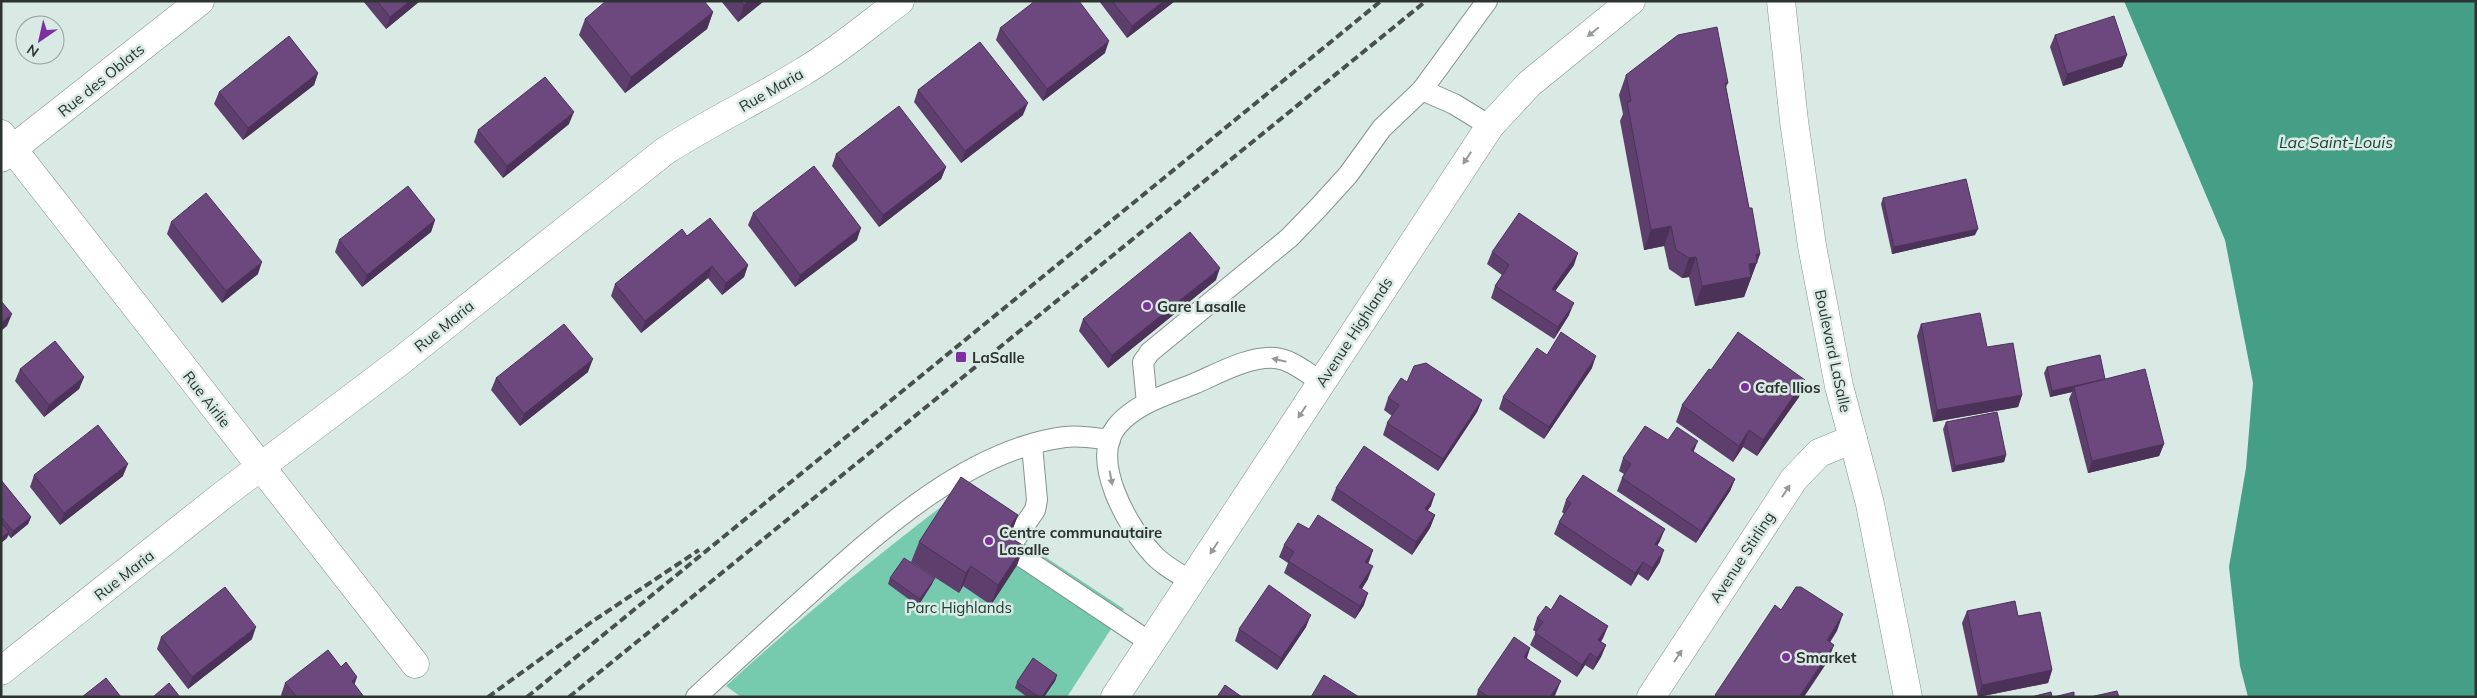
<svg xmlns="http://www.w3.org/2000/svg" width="2477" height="698" font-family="Mulish,sans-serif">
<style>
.green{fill:#76cbaf}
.water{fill:#459f84}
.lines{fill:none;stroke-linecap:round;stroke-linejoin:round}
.service-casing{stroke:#84938e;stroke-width:22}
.minor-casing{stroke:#84938e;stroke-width:29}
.secondary-casing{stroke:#84938e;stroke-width:29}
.service{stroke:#fff;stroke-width:20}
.minor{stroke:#fff;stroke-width:28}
.secondary{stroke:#fff;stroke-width:28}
.rail{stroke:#49514e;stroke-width:4;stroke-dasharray:8 4;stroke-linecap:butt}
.wall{fill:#5d3e6d}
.shaded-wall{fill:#4c3259}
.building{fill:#6c487f;stroke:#4c3259}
.oneway{fill:#969998}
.poi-dot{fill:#7e30a0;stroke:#d9e9e3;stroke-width:2}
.labels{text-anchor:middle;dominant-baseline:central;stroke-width:5;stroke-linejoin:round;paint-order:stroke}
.street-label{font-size:15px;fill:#2d3330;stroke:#d9e9e3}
.poi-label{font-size:15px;font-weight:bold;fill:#2d3330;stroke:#d9e9e3;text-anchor:start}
.park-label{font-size:15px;fill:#184034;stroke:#d9e9e3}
.water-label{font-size:16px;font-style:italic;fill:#1b4337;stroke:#d9e9e3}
</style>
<rect width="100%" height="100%" fill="#d9e9e3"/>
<path class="green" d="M954,497L1124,609L1067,697H741L726,686C799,619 875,557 954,497Z"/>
<path class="water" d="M2124,1H2476V697H2248L2240,666L2229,567L2246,468L2253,383L2225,240Z"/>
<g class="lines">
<g class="service-casing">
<g id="service">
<path d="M1422,90L1454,104L1490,126"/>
<path d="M1147,403L1143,362L1150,352L1289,238L1318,208L1348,175L1382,128L1422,90L1487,1"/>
<path d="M1032,445L1037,500L1035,510L1009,548L1151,643"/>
<path d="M1192,582C1178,573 1162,565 1152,553C1128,527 1089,460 1117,426C1136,403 1169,394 1196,383C1219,373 1249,356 1275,358C1291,359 1308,374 1322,382"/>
<path d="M696,697C733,663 770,629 808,595C877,533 968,449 1065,437C1080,435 1095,438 1110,440"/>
</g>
</g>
<g class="minor-casing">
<g id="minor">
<path d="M1,134L415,664"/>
<path d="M1,158L200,1"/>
<path d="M1,671L223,495L398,363L665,151C710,122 759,99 804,71C838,51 868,25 900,1"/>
<path d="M1115,697L1490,126L1529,84L1631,1"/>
<path d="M1651,697L1794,479L1819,453L1853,439"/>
</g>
</g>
<g class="secondary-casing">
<path id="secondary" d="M1781,1L1794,121L1812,246L1839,386L1870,504L1908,697"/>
</g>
<use href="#service" class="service"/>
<use href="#minor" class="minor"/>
<use href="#secondary" class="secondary"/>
<g class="rail">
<path d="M488,697L593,621L699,550"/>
<path d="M527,697L1381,1"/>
<path d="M569,697L1426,1"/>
</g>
</g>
<g class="wall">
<path d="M363,1H420L386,29Z"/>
<path d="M721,1H764L738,22Z"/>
<path d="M1099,1H1175L1127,38Z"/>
<path d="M713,12L707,29L625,93L579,35L585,19Z"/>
<path d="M1000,28L1105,53L1043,101L996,40Z"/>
<path d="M2055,35L2127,55L2122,67L2063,86L2050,47Z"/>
<path d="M318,73L314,85L243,140L214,104L219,92Z"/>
<path d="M1626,75L1728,83L1726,87L1749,208L1760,254L1744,297L1695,306L1689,277L1682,278L1669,269L1664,246L1644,250L1620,121L1623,114L1619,95Z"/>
<path d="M918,90L1023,115L961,163L914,102Z"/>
<path d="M569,124L503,178L474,142L478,130Z"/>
<path d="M836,154L946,167L941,179L879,227L832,166Z"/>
<path d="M1883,198L1975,235L1892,254L1881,204Z"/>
<path d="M753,213L857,240L795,287L748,225Z"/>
<path d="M435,220L431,232L362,287L335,252L339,240Z"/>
<path d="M171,222L258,274L222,303L167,234Z"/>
<path d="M687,236L748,265L744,277L722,295L708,278L641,333L611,296L615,284Z"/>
<path d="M1492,252L1574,265L1555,291L1569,315L1554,339L1491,298L1495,286L1502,275L1487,264Z"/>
<path d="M1216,280L1108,368L1079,331L1083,319Z"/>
<path d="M1921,324L1987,347L2022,395L2018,407L1933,422L1917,336Z"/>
<path d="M1547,355L1592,368L1544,439L1499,409L1503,397Z"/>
<path d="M2047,367L2105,379L2164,444L2159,456L2088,473L2069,399L2072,392L2050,397L2044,373Z"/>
<path d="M20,369L84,377L79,389L44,417L15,381Z"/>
<path d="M1711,370L1799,397L1757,456L1743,447L1733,462L1676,422L1682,405Z"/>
<path d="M588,372L520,426L491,390L496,378Z"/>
<path d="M1407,382L1482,400L1477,412L1438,471L1383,435L1387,423L1392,416L1384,410L1388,398Z"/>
<path d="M1946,422L2006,455L2004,462L1952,472L1943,429Z"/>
<path d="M1668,440L1693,452L1735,479L1730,491L1696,543L1617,491L1622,478L1624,474L1619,471L1623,458Z"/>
<path d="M34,475L123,476L60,525L30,487Z"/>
<path d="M1,480L31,517L28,524L11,538L8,535L7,538L1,543Z"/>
<path d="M1336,488L1431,506L1427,510L1435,515L1430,528L1412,555L1331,500Z"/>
<path d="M1566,500L1660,541L1657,546L1660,562L1648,581L1638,574L1631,586L1554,534L1559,522L1564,514L1562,512Z"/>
<path d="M1018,515L1009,537L1024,546L1017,565L991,605L963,586L959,593L911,562L919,542Z"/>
<path d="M1309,529L1373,550L1368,563V579L1362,589L1364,605L1355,619L1284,573L1288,563L1279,557L1284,545Z"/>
<path d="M890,578L932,584L918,606L888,584Z"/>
<path d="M1551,610L1608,626L1603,638L1601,642L1606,645L1601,657L1593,670L1585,665L1577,677L1530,645L1536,632L1533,630L1537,618Z"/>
<path d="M1967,611L2052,670L2048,683L1978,697L1962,623Z"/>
<path d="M1306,627L1277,670L1235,641L1239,629Z"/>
<path d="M161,637L252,639L188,689L157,649Z"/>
<path d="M1530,648L1527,658L1556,693L1554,697H1476L1478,690Z"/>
<path d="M1057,675L1055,681L1044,697H1027L1015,688L1017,682Z"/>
<path d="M285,683L354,684L364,697H282L281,695Z"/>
</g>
<g class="shaded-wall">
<path d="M410,1H420L386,29L390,17Z"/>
<path d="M749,1H764L738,22L744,5Z"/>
<path d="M1164,1H1175L1127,38L1132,26Z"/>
<path d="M713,12L707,29L625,93L631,77Z"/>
<path d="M1109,41L1105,53L1043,101L1047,89Z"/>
<path d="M2127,55L2122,67L2063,86L2067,74Z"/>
<path d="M318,73L314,85L243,140L248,128Z"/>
<path d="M1028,103L1023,115L961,163L965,151Z"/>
<path d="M574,112L569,124L503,178L507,166Z"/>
<path d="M946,167L941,179L879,227L883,215Z"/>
<path d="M435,220L431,232L362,287L367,275Z"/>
<path d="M1671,226L1664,246L1644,250L1651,230Z"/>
<path d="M861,228L857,240L795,287L800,275Z"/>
<path d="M1978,229L1975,235L1892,254L1894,247Z"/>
<path d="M1578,253L1574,265L1548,301L1552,289Z"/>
<path d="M1756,254H1760L1744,297L1695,306L1702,286L1749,264Z"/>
<path d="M1696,257L1689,277L1682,278L1689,258Z"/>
<path d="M262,262L258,274L222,303L226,291Z"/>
<path d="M748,265L744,277L722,295L726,283Z"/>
<path d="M712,266L708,278L641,333L645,321Z"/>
<path d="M1220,268L1216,280L1108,368L1112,355Z"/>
<path d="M1574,303L1569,315L1554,339L1558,327Z"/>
<path d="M12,314L7,326L1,331V323Z"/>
<path d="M1596,356L1592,368L1544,439L1549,427Z"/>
<path d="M593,359L588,372L520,426L524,414Z"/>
<path d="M84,377L79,389L44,417L49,405Z"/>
<path d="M2105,379L2074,387L2072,392L2050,397L2052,391Z"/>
<path d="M1805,380L1799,397L1757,456L1763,440Z"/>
<path d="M2022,395L2018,407L1933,422L1937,410Z"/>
<path d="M1482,400L1477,412L1438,471L1443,459Z"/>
<path d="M1749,430L1743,447L1733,462L1739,446Z"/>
<path d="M1698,441L1693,453L1691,450Z"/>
<path d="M2164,444L2159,456L2088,473L2092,461Z"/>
<path d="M2006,455L2004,462L1952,472L1955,466Z"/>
<path d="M128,464L123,476L60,525L64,513Z"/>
<path d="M1735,479L1730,491L1696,543L1701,531Z"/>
<path d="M1435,494L1431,506L1420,521L1425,509Z"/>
<path d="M1018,515L1011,534L998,553L1005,534Z"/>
<path d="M1435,515L1430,528L1412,555L1416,542Z"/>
<path d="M31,517L28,524L11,538L13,531Z"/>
<path d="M1665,529L1660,541L1650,556L1655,544Z"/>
<path d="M9,532L7,538L1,543V538Z"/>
<path d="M1024,546L1017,565L991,605L998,585Z"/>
<path d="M1373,550L1369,562L1361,574L1365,562Z"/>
<path d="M1664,550L1660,562L1648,581L1652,568Z"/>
<path d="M1643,562L1638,574L1631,586L1635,573Z"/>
<path d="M971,566L963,586L959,593L966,573Z"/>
<path d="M1373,566L1368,579L1355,599L1359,587Z"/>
<path d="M935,578L932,584L918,606L920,599Z"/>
<path d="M1368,593L1364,605L1355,619L1360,606Z"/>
<path d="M1843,614L1837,631L1821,657L1827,640Z"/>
<path d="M1311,615L1306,627L1277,670L1281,658Z"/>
<path d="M1608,626L1603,638L1594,652L1598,640Z"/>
<path d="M256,627L252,639L188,689L192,677Z"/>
<path d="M1606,645L1601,657L1593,670L1597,658Z"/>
<path d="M1834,645L1828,661L1804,697H1799Z"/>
<path d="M1530,648L1526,660L1524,657Z"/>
<path d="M1590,653L1585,665L1577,677L1582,665Z"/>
<path d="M2052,670L2048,683L1978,697L1982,685Z"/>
<path d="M1057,675L1055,681L1044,697H1042Z"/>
<path d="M357,677L353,689L352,681Z"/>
<path d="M1561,681L1556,693L1554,697H1550Z"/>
</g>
<g class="building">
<path d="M377,1H410L390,17Z"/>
<path d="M606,1H704L713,12L631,77L585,19Z"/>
<path d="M740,1H749L744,5Z"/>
<path d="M1035,1H1079L1109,41L1047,89L1000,28Z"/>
<path d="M1112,1H1164L1132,26Z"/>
<path d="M2114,16L2127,55L2067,74L2055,35Z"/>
<path d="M1717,27L1728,83H1725L1749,208H1752L1760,254H1756L1757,263L1749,264L1751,277L1702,286L1696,257L1689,258L1676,250L1671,226L1651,230L1627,102L1631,101L1626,75L1678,35Z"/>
<path d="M289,36L318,73L248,128L219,92Z"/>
<path d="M980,42L1028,103L965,151L918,90Z"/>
<path d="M545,77L574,112L507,166L478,130Z"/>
<path d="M899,106L946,167L883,215L836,154Z"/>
<path d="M814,166L861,228L800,275L753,213Z"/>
<path d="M1966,179L1978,229L1894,247L1883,198Z"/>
<path d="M408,186L435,220L367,275L339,240Z"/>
<path d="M206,193L262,262L226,291L171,222Z"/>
<path d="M1519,213L1578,253L1552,289L1574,303L1558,327L1495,286L1509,265L1492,252Z"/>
<path d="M710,218L748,265L726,283L712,266L645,321L615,284L682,229L687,236Z"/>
<path d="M1190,232L1220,268L1112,355L1083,319Z"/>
<path d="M1,301L12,314L1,323Z"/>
<path d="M1980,313L1987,347L2013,343L2022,395L1937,410L1921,324Z"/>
<path d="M564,324L593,359L524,414L496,378Z"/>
<path d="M1561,332L1596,356L1549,427L1503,397L1537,348L1547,355Z"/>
<path d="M1738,332L1805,380L1763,440L1749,430L1739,446L1682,405L1709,369L1711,370Z"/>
<path d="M55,341L84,377L49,405L20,369Z"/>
<path d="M2100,355L2105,379L2052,391L2047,367Z"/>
<path d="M1426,363L1482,400L1443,459L1387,423L1399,405L1388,398L1401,378L1407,382L1414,366Z"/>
<path d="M2145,369L2164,444L2092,461L2074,387Z"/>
<path d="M1997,412L2006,455L1955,466L1946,422Z"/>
<path d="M98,425L128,464L64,513L34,475Z"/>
<path d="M1645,426L1668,440L1677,427L1698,441L1691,450L1735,479L1701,531L1622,478L1631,464L1623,458Z"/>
<path d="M1364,446L1435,494L1425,509L1435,515L1416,542L1336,488Z"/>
<path d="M1583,475L1665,529L1655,544L1664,550L1652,568L1643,562L1635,573L1559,522L1571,503L1566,500Z"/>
<path d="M961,477L1018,515L1005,534L1024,546L998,585L971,566L966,573L919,542Z"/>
<path d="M1,480L31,517L13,531L1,517Z"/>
<path d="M1318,515L1373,550L1365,562L1373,566L1359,587L1368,593L1360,606L1288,561L1294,552L1284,545L1298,523L1309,529Z"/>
<path d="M1,522L9,532L1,538Z"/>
<path d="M904,558L935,578L920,599L890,578Z"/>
<path d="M1269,585L1311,615L1281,658L1239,629Z"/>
<path d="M225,587L256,627L192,677L161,637Z"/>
<path d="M1796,587H1801L1843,614L1827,640L1834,645L1799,697H1717L1715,695L1775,605L1781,610Z"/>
<path d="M1560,595L1608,626L1598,640L1606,645L1597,658L1590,653L1582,665L1535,633L1543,622L1537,618L1546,606L1551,610Z"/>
<path d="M2015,601L2018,616L2040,612L2052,670L1982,685L1967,611Z"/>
<path d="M1514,637L1530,648L1524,657L1561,681L1550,697H1489L1478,690Z"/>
<path d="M328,650L341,667L346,662L357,677L352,681L364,697H297L285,683Z"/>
<path d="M1033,658L1057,675L1042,697H1039L1017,682Z"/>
<path d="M1324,675L1359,697H1311Z"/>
<path d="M106,678L121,697H82Z"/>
<path d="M169,683L180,697H153Z"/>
<path d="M1225,685L1242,697H1217Z"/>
<path d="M2117,691L2119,697H2090Z"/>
<path d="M2051,692L2052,697H2031Z"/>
<path d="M2074,692V697H2054Z"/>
</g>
<defs><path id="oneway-solid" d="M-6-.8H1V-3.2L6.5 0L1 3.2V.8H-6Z" transform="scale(1.25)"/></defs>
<g class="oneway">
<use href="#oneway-solid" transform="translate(1593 32) rotate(141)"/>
<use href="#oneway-solid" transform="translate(1467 158) rotate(124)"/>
<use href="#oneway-solid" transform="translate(1279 360) rotate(-167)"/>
<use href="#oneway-solid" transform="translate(1302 412) rotate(123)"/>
<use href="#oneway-solid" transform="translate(1111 478) rotate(79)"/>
<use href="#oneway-solid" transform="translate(1786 491) rotate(-57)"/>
<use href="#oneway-solid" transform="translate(1214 548) rotate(123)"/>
<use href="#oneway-solid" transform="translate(1678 656) rotate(-57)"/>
</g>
<g class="poi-dot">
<circle cx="1147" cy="306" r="5"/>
<rect x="955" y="351" width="12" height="12" rx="2.5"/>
<circle cx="1745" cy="387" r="5"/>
<circle cx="989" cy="541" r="5"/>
<circle cx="1786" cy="657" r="5"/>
</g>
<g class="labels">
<g class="street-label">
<text transform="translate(101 80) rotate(-39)">Rue des Oblats</text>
<text transform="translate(771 90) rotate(-30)">Rue Maria</text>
<text transform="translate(444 326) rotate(-39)">Rue Maria</text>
<text transform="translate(1354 332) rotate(-57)">Avenue Highlands</text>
<text transform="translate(1833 351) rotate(78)">Boulevard LaSalle</text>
<text transform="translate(207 399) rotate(52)">Rue Airlie</text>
<text transform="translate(1742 557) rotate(-57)">Avenue Stirling</text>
<text transform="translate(124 575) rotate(-38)">Rue Maria</text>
</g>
<g class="poi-label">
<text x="1157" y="306">Gare Lasalle</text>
<text x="972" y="357">LaSalle</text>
<text x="1755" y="387">Cafe Ilios</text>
<text x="999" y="532">Centre communautaire<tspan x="999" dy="17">Lasalle</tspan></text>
<text x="1796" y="657">Smarket</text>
</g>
<g class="park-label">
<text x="959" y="607">Parc Highlands</text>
</g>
<g class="water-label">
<text x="2336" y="142">Lac Saint-Louis</text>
</g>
</g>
<rect width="2477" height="698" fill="none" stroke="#2d3330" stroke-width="5"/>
<g transform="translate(40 40) rotate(214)"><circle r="24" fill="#d9e9e3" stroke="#94a09b"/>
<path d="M0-4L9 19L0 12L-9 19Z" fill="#7e30a0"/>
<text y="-8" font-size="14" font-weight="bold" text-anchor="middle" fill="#2d3330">N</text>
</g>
</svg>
